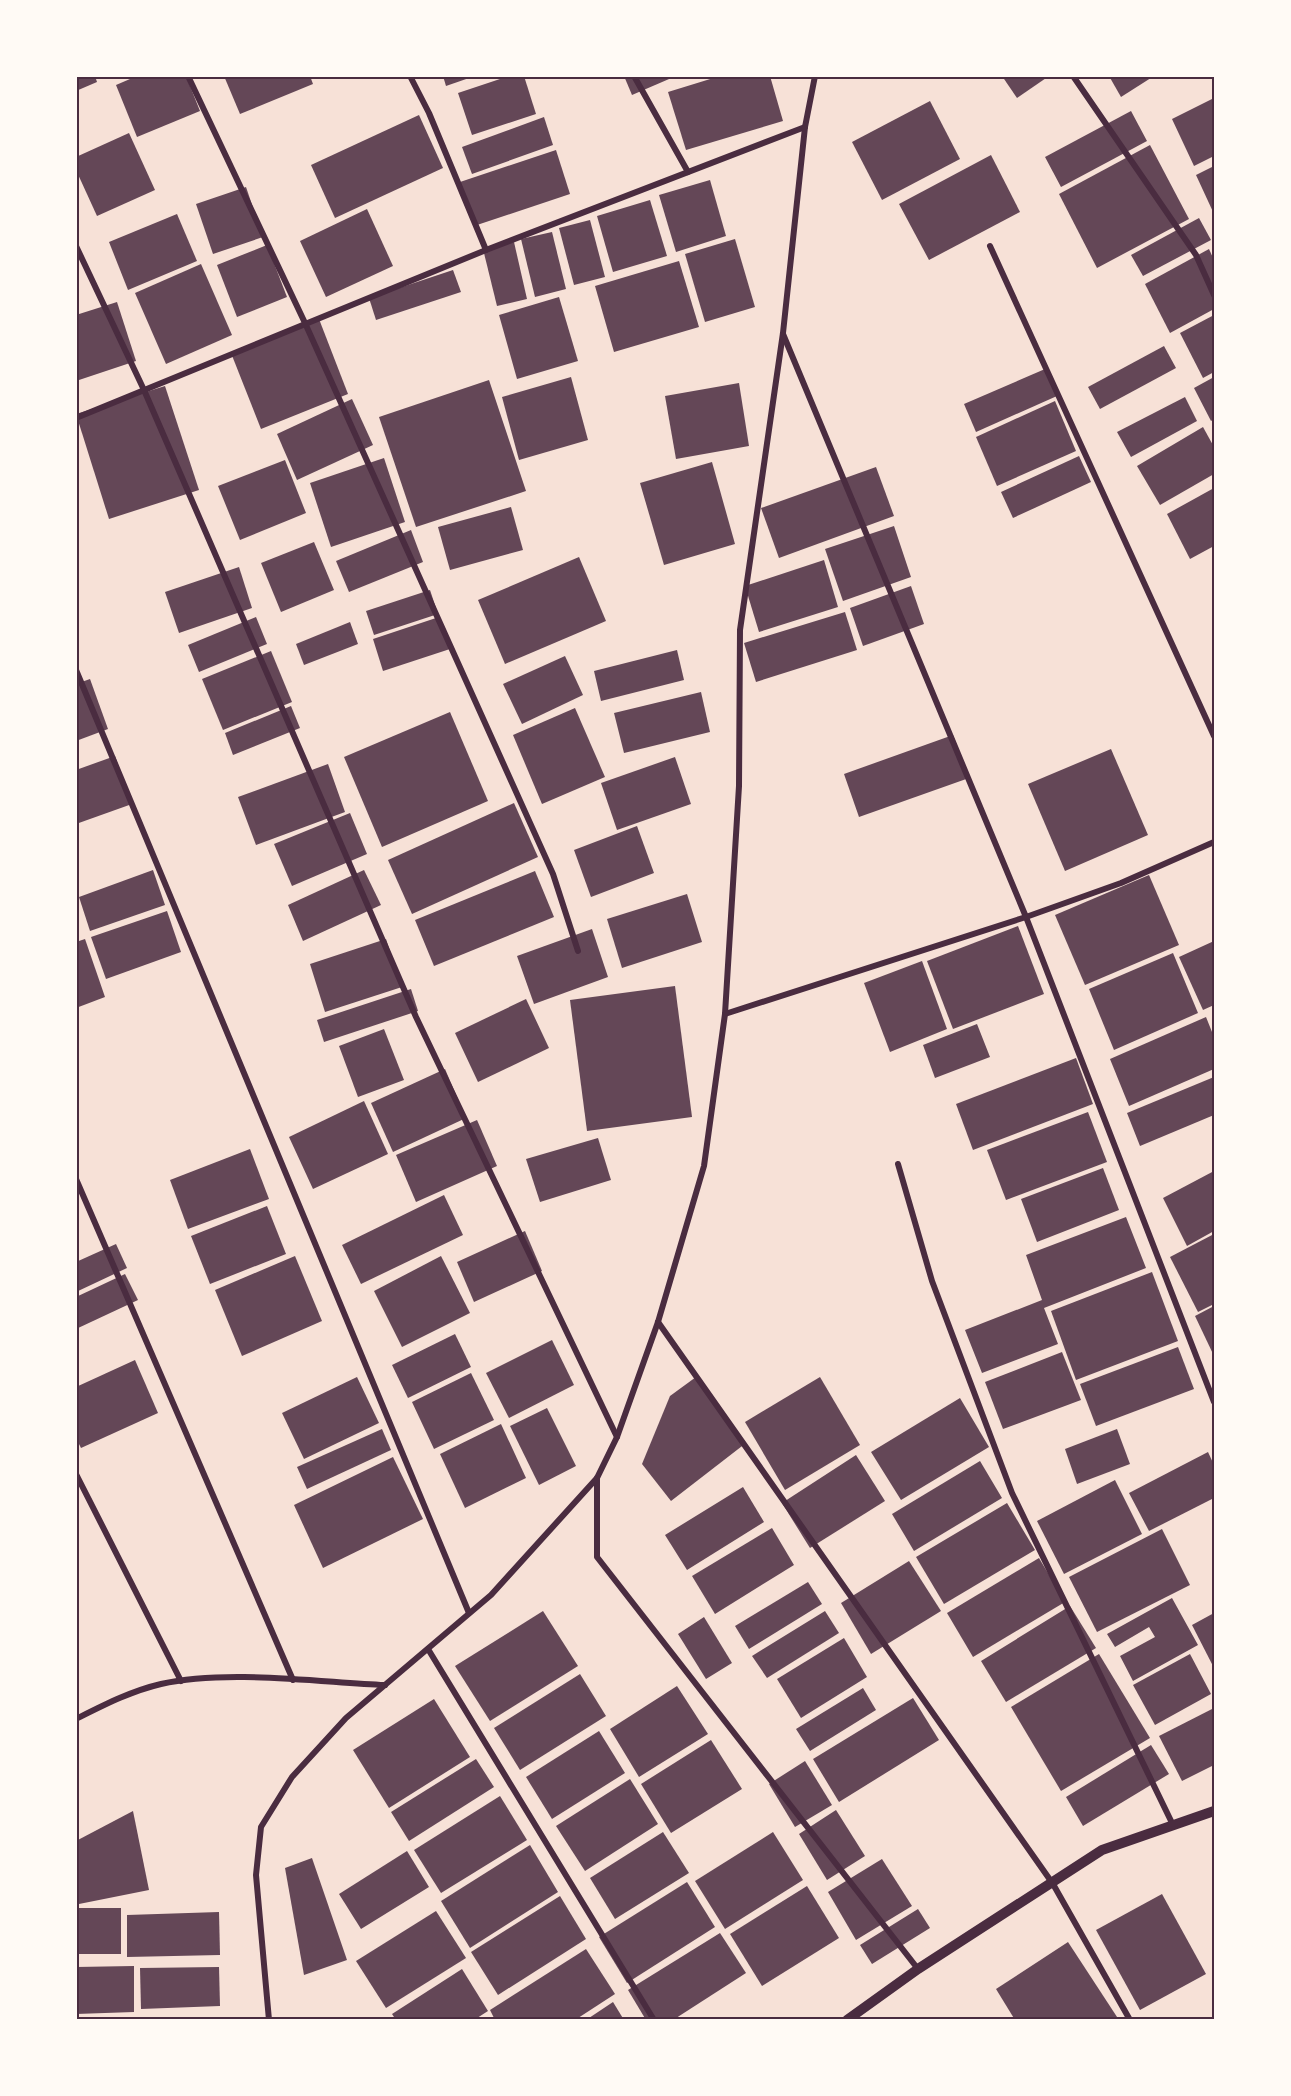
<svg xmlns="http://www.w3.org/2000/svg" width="1291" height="2096" font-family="'Times New Roman',serif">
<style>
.building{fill:#644757}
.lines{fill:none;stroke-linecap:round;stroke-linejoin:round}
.minor{stroke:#4a2c40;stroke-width:6}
.tertiary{stroke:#4a2c40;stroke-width:10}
.neatline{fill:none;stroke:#4a2c40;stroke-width:2}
</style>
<rect width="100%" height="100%" fill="#f7e1d7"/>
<g class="building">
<path d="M76,76H95L97,82L76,91Z"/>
<path d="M137,76H186L200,111L137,137L116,85Z"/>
<path d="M224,76H310L313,84L240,114Z"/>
<path d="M443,76H472V77L446,86Z"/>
<path d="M509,76H524L536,114L472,135L458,93Z"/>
<path d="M624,76H676L632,95Z"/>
<path d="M720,76H770L783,121L686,150L668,92Z"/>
<path d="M1002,76H1049L1017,98Z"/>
<path d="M1109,76H1154L1121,97Z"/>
<path d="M1214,98V156L1194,166L1172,119Z"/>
<path d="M930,101L960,159L882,200L852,142Z"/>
<path d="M1131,111L1147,141L1061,187L1045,157Z"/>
<path d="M419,115L443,168L335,218L311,165Z"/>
<path d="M544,117L553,145L472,174L462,147Z"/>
<path d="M129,133L155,190L97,216L76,170V157Z"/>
<path d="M1150,145L1189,219L1097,268L1059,194Z"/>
<path d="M556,150L570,194L474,226L460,182Z"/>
<path d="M991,155L1020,212L929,260L899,204Z"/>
<path d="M1214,166V214L1196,175Z"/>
<path d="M710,180L726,236L676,252L659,195Z"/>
<path d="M246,187L263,237L213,254L196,204Z"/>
<path d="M650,200L667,256L613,272L597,216Z"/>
<path d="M367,209L393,266L326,297L300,241Z"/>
<path d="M177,214L197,261L128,290L109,242Z"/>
<path d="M1199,218L1211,240L1143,276L1131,255Z"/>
<path d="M590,220L605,277L574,285L559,228Z"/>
<path d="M552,232L566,289L535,297L521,239Z"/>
<path d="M735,239L755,307L705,322L685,254Z"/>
<path d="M514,242L527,299L497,306L483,249Z"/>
<path d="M267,245L287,297L237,317L217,265Z"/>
<path d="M1209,249L1214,260V309L1170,333L1145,284Z"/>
<path d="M679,261L699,327L614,352L595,286Z"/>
<path d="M201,264L232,335L166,364L135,293Z"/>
<path d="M453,270L461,292L376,320L369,298Z"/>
<path d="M559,297L578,361L517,379L499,315Z"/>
<path d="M117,302L136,361L76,381V315Z"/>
<path d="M1214,315V372L1203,378L1180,333Z"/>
<path d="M319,319L348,394L261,429L231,353Z"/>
<path d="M1164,346L1176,368L1100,409L1088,387Z"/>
<path d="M1045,369L1057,396L976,432L964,404Z"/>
<path d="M571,377L588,440L519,460L502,397Z"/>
<path d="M1214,377V419L1211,421L1194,388Z"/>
<path d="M489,380L526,491L416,527L379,417Z"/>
<path d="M739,383L749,446L676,459L665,396Z"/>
<path d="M165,386L199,490L109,519L76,414Z"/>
<path d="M1185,397L1197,421L1131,457L1117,432Z"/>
<path d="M352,399L373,445L297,480L277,434Z"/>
<path d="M1055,401L1076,451L997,486L976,437Z"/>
<path d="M1203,427L1214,447V474L1160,505L1137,466Z"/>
<path d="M1079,456L1091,482L1013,518L1001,492Z"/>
<path d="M384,458L405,522L331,547L310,483Z"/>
<path d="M285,460L306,513L240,540L218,486Z"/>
<path d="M712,462L735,544L664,565L640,483Z"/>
<path d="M876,467L894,516L779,558L761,508Z"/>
<path d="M1214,488V546L1190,559L1167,514Z"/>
<path d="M511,507L523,550L450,570L438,527Z"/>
<path d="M894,526L911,577L843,601L825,549Z"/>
<path d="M411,530L423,562L349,592L336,561Z"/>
<path d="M314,542L334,590L281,612L261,563Z"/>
<path d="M579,557L606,621L505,664L478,600Z"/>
<path d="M824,560L838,607L759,632L745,586Z"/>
<path d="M239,567L252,608L179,633L165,592Z"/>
<path d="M911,586L924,624L863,646L850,608Z"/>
<path d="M430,590L438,614L374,635L366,611Z"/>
<path d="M845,612L857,650L756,682L744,643Z"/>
<path d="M256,617L267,644L199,672L188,645Z"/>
<path d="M439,617L450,649L383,671L373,639Z"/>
<path d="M350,622L358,644L304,665L296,644Z"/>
<path d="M677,650L684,680L601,701L594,671Z"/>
<path d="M271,651L292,702L223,730L202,679Z"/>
<path d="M565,656L583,695L522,724L503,684Z"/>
<path d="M90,679L108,729L76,741V684Z"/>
<path d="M701,692L710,732L624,753L614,713Z"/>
<path d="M291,706L300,728L233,755L225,733Z"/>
<path d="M575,708L605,777L542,804L513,735Z"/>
<path d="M450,712L488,801L382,847L344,757Z"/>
<path d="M953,735L969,778L859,817L844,774Z"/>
<path d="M1111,749L1148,835L1065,871L1028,784Z"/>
<path d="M115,756L132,804L76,824V770Z"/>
<path d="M675,757L691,804L617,830L601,783Z"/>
<path d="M328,764L345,812L256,845L238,797Z"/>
<path d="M514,803L538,857L412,914L388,860Z"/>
<path d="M350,813L367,854L292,886L274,844Z"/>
<path d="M637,826L654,873L591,897L574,850Z"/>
<path d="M153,870L165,905L90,931L79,897Z"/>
<path d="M364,870L381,905L303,941L288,905Z"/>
<path d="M535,871L554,917L434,966L415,920Z"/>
<path d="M1149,875L1179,945L1085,985L1055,915Z"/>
<path d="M687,894L702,942L622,968L607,919Z"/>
<path d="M167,911L181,952L106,979L91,937Z"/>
<path d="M1018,926L1044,994L953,1029L927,961Z"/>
<path d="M592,929L608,977L534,1004L517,956Z"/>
<path d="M85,939L105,997L76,1008V942Z"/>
<path d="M386,939L402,987L325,1012L310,964Z"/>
<path d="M1214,941V1005L1203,1010L1179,957Z"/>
<path d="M1173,953L1198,1013L1114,1050L1089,989Z"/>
<path d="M922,961L947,1029L890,1052L864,983Z"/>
<path d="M675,986L692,1117L587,1131L570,1000Z"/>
<path d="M411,989L418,1011L324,1042L317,1020Z"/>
<path d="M526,999L549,1048L478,1082L455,1033Z"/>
<path d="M1206,1017L1214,1037V1069L1129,1106L1110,1059Z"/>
<path d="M977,1024L990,1057L935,1078L923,1045Z"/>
<path d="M384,1029L404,1080L358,1097L339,1046Z"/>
<path d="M1076,1058L1093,1104L973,1150L956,1104Z"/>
<path d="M445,1069L466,1118L393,1152L371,1103Z"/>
<path d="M1214,1077V1115L1140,1146L1127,1113Z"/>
<path d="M364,1101L388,1154L313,1189L289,1137Z"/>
<path d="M1088,1112L1107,1162L1006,1200L987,1150Z"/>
<path d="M477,1120L497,1166L416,1202L396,1155Z"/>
<path d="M598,1138L611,1180L540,1202L526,1159Z"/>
<path d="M250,1149L269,1199L188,1229L170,1180Z"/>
<path d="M1103,1168L1119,1210L1037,1242L1021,1199Z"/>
<path d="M1214,1171V1231L1187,1246L1163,1198Z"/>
<path d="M444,1195L463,1235L361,1284L342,1245Z"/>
<path d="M267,1206L286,1254L210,1284L191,1236Z"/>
<path d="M1126,1217L1146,1268L1044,1308L1058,1344L982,1373L965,1330L1042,1300L1026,1255Z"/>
<path d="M525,1231L542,1271L474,1302L457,1262Z"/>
<path d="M1214,1234V1304L1198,1312L1170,1257Z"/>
<path d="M116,1244L127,1268L76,1292V1262Z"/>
<path d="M295,1256L322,1321L242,1356L215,1290Z"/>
<path d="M441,1256L470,1313L402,1347L374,1291Z"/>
<path d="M1152,1272L1178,1341L1076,1380L1051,1311Z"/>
<path d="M125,1274L138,1300L76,1329V1297Z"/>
<path d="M1214,1306V1356L1195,1316Z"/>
<path d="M455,1334L471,1367L408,1398L392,1365Z"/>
<path d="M552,1340L574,1385L509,1418L486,1373Z"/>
<path d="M1178,1347L1194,1389L1096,1426L1080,1384Z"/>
<path d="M1062,1352L1081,1400L1003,1429L985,1382Z"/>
<path d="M135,1360L158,1413L81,1448L76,1438V1387Z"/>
<path d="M471,1373L494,1420L434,1449L412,1402Z"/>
<path d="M357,1377L379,1423L304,1459L282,1413Z"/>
<path d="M696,1377L746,1443L671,1501L642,1464L670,1396Z"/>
<path d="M820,1377L860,1445L785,1490L745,1422Z"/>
<path d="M960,1398L989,1447L901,1500L871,1452Z"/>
<path d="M547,1408L576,1466L539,1485L510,1426Z"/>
<path d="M501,1424L526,1478L465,1508L440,1454Z"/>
<path d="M382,1429L391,1450L307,1489L297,1467Z"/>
<path d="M1117,1429L1130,1464L1077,1484L1065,1449Z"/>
<path d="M1208,1452L1214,1465V1498L1149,1531L1129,1493Z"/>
<path d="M856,1455L885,1501L810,1548L782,1503Z"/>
<path d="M393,1457L423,1519L323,1568L294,1505Z"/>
<path d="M980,1461L1002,1498L914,1551L892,1514Z"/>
<path d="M1115,1480L1142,1534L1064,1574L1037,1521Z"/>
<path d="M743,1487L764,1522L687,1570L665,1535Z"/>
<path d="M1007,1503L1035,1550L944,1604L916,1557Z"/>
<path d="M772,1528L794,1565L715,1614L692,1576Z"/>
<path d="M1162,1529L1190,1585L1097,1632L1069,1577Z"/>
<path d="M1039,1558L1065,1602L973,1657L947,1613Z"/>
<path d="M909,1561L941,1611L871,1654L841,1603Z"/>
<path d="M808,1582L822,1604L749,1649L735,1626Z"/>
<path d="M1172,1598L1198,1645L1133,1681L1120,1656L1155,1637L1149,1627L1115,1647L1107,1634Z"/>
<path d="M1070,1606L1096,1648L1006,1702L981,1661Z"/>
<path d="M543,1611L578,1666L490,1721L455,1666Z"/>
<path d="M825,1611L839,1633L767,1678L752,1656Z"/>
<path d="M1214,1613V1668L1192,1625Z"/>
<path d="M704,1617L732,1663L706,1679L678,1634Z"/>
<path d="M844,1638L867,1677L801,1718L777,1679Z"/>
<path d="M1099,1654L1150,1738L1061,1791L1011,1707Z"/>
<path d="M1190,1654L1211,1694L1155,1725L1133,1685Z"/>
<path d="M580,1674L606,1716L520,1770L494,1728Z"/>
<path d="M677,1686L708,1734L639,1777L610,1729Z"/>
<path d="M863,1688L876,1710L810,1751L796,1729Z"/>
<path d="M913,1698L939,1740L839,1802L813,1759Z"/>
<path d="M434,1699L470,1757L389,1808L353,1750Z"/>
<path d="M1214,1708V1765L1182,1781L1159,1736Z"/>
<path d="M599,1731L625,1773L552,1819L526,1777Z"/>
<path d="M711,1740L742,1789L671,1833L641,1784Z"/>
<path d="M1151,1745L1169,1774L1083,1826L1066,1797Z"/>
<path d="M476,1759L494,1787L409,1841L391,1812Z"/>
<path d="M805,1761L832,1805L795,1827L769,1784Z"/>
<path d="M630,1779L658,1824L585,1871L556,1826Z"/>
<path d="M500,1796L527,1840L441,1893L414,1850Z"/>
<path d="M836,1810L865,1856L827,1880L799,1834Z"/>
<path d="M133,1811L149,1890L79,1904L76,1841Z"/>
<path d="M663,1832L689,1873L615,1919L590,1878Z"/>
<path d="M773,1832L803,1880L725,1929L695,1881Z"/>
<path d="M530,1845L558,1892L470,1948L441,1901Z"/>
<path d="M407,1851L429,1887L361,1929L339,1894Z"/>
<path d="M312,1858L347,1960L304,1975L285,1868Z"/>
<path d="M882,1859L912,1906L856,1940L828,1892Z"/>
<path d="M687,1882L715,1927L627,1983L599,1937Z"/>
<path d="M807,1886L839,1938L762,1986L730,1934Z"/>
<path d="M1162,1894L1206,1974L1140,2010L1096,1930Z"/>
<path d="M560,1896L586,1939L498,1995L471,1952Z"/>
<rect x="76" y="1908" width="45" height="46"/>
<path d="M918,1909L930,1928L872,1964L860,1945Z"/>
<path d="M436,1911L466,1958L386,2008L356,1961Z"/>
<path d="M219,1912L220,1955L127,1957V1915Z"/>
<path d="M720,1933L746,1973L673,2020H646L628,1990Z"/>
<path d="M1068,1942L1119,2020H1015L996,1989Z"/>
<path d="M586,1949L615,1994L575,2020H495L490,2010Z"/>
<path d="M134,1966V2012L76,2014V1967Z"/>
<path d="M219,1967L220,2006L141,2009L140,1968Z"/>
<path d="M462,1969L488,2011L474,2020H396L392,2014Z"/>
<path d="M613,2002L624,2020H586Z"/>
</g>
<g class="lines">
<g class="minor">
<path d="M188,76L305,323L553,874L578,951"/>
<path d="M410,76L429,113L486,250"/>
<path d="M634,76L688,172"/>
<path d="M1073,76L1196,255L1214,295"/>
<path d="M76,246L144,390L416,1017L617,1437"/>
<path d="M990,246L1214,736"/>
<path d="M783,334L1026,917L1214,1402"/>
<path d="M76,418L486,250L805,127"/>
<path d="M76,670L469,1613"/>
<path d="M725,1014L1026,917L1121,883L1214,842"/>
<path d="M898,1164L932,1281L1012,1493L1173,1825"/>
<path d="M76,1179L293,1680"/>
<path d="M658,1322L1053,1884L1130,2020"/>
<path d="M76,1474L181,1681"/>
<path d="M597,1478V1557L918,1969"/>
<path d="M428,1649L654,2020"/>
<path d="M76,1719C104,1705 131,1691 161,1684C226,1669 318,1682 385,1685"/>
<path d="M269,2020L256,1875L261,1827L292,1777L346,1718L491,1595L597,1478L617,1437L658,1322L704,1166L725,1014L739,786L740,630L783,333L805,127L815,76"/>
</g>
<path class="tertiary" d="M847,2020L918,1969L1102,1850L1214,1811"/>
</g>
<rect width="1291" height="2096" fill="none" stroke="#fffaf5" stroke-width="156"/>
<rect x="78" y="78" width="1135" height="1940" class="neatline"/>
</svg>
